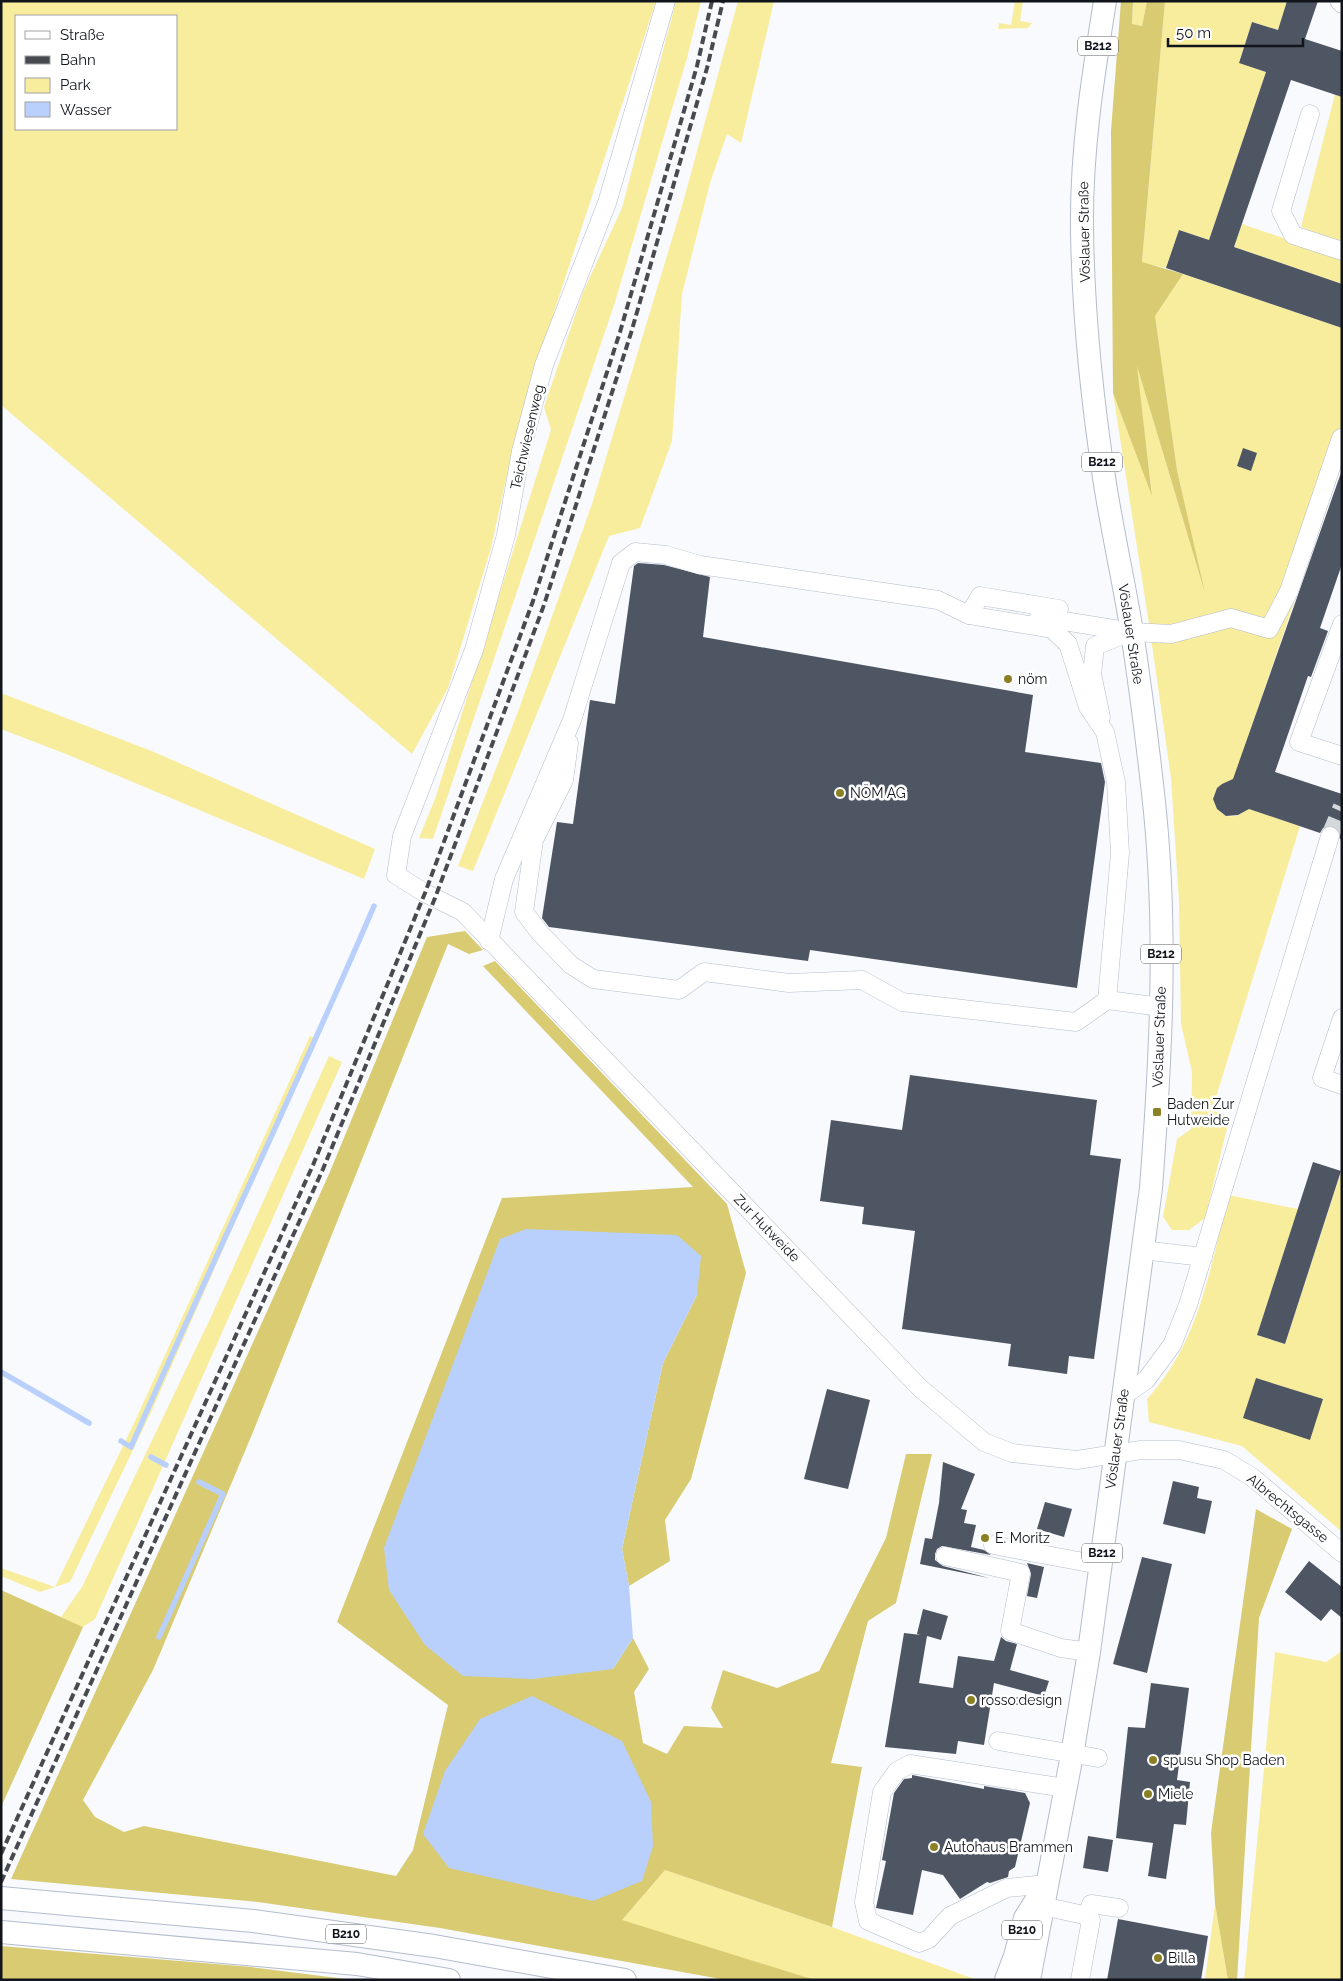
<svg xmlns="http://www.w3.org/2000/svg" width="1343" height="1981" font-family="Raleway,sans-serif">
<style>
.green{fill:#f8ed9d;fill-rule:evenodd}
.forest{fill:#d8cb72}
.water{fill:#b9d0fd}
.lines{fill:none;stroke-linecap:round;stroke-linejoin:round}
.stream{stroke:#b9d0fd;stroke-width:5.5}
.building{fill:#4e5664}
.minor-tunnel{stroke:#d5d8db;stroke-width:18;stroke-dasharray:18 9;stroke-linecap:butt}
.minor-casing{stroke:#b4bccc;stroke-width:19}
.major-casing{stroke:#b4bccc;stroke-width:24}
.minor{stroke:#fff;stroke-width:18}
.major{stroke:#fff;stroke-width:22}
.rail{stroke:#474a4f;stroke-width:4;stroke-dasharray:8 4;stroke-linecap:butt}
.poi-dot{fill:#8c8026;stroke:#fff;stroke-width:2}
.labels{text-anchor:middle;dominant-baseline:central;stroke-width:5;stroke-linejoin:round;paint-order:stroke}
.shield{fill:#fff;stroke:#585a5f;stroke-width:1}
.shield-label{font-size:12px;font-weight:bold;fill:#11141a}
.street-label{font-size:14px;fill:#11141a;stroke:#fff}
.poi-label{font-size:14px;fill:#11141a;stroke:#fff;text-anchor:start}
</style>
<rect width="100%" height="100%" fill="#f8fafd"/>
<g class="green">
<path d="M1,1H656L554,312L508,470L491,548L448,688L412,754L1,405ZM16,16H176V129H16Z"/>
<path d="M676,1H701L687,58L615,302L433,839L419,838L435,799L551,430L544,407L583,292L622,208Z"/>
<path d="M738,1H774L741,143L727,134L710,183L682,294L672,441L640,528L609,536L473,871L458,866L519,709L592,504L682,206Z"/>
<path d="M1015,1H1023L1020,21L1032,23L1028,28L998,29L999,23L1011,25Z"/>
<path d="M1133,1H1147L1142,26L1132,24Z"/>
<path d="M1165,1H1287L1278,30L1252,22L1239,62L1266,72L1209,240L1179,230L1166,268L1142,263Z"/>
<path d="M1335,94L1342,97V242L1301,227Z"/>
<path d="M1242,224L1342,258V284L1234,247Z"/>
<path d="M1183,274L1342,328V462L1233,781C1195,786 1222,836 1247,808L1300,826L1212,1110L1230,1116L1205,1218L1189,1230H1172L1163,1217L1177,1139L1191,1129L1192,1072L1181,1024L1179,902L1171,778L1149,624L1113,393L1152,493L1136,362L1202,583L1177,470L1155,316Z"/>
<path d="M1,693L154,752L375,849L364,879L66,754L1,729Z"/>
<path d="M310,1036L316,1039L152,1410L70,1582L40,1592L1,1576V1568L55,1587L136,1419Z"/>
<path d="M329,1056L342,1062L95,1619L83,1627L61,1617L82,1587L210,1319Z"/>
<path d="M1342,1169V1532L1242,1446L1149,1422L1147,1399C1199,1343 1211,1267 1228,1195L1298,1209L1257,1335L1285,1344Z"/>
<path d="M1342,1651V1980H1244L1275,1652L1326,1662Z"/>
<path d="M665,1870L832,1927L977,1980H815L621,1921Z"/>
<path d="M1215,1904L1228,1980H1205Z"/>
</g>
<g class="forest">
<path d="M1121,1H1133L1132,24L1142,26L1147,1H1165L1142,262L1183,274L1155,316L1177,470L1205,593L1137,366L1152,496L1113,393L1111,131Z"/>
<path d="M465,931L483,950L469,954L448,944L253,1432L153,1670L83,1800L95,1817L124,1832L144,1826L396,1876L413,1850L448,1705L337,1622L502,1198L693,1187L483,966L495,961L727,1204L746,1273L691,1479L665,1520L670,1561L629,1586L622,1549L663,1363L697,1295L526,1229L613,1669L633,1638L649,1669L634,1692L643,1743L667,1754L684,1726L723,1728L711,1708L723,1670L777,1688L819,1671L886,1538L906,1454H932L896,1603L868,1621L831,1763L862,1767L832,1927L665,1870L622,1920L815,1980H726L440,1928L258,1902L11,1879L329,1174L427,937Z"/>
<path d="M1256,1509L1292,1529L1259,1618L1237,1980H1228L1215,1904L1211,1833Z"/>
<path d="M1,1590L83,1627L1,1807Z"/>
<path d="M1,1946L251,1967L353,1980H1Z"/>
</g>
<g class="water">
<path d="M526,1229L677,1235L701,1256L697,1295L663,1363L622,1549L629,1586L633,1638L613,1669L533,1679L463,1676L425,1645L389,1590L384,1548L500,1239Z"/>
<path d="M532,1696L622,1741L651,1802L653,1846L642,1881L593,1901L449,1868L423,1834L445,1771L480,1719Z"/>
</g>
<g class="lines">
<g class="stream">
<path d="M1,1372L89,1423"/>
<path d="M121,1441L131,1447C210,1266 296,1088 374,906"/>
<path d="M151,1457L166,1465"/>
<path d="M159,1637L223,1494L199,1482"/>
</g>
</g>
<g class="building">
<path d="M1287,1H1318L1305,39L1342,51V97L1291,80L1234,247L1342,284V328L1166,268L1179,230L1209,240L1266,72L1239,63L1252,22L1278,30Z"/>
<path d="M1243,448L1257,453L1251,471L1237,466Z"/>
<path d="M1342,470V564L1320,628L1328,631L1311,677L1308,676L1275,772L1342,794V840L1340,839L1338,829L1333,826L1323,828L1320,833L1249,809L1238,815L1226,816L1217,809L1213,799L1217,788L1222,784L1233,779Z"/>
<path d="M638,563L664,565L710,577L703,637L1033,695L1025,752L1101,763L1105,782L1077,988L810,950L808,961L549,927L542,918L557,822L573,824L590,700L615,704L634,566Z"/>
<path d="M910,1075L1097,1100L1090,1155L1121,1159L1094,1359L1069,1356L1067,1374L1008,1366L1011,1344L902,1329L915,1231L862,1224L864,1207L820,1201L831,1120L902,1130Z"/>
<path d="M1313,1162L1341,1171L1285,1344L1257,1335Z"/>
<path d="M1256,1378L1323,1399L1310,1440L1243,1418Z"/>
<path d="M827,1389L870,1400L848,1489L804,1479Z"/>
<path d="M943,1462L975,1474L961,1509L967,1510L964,1523L976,1525L971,1547L984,1550L991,1555L942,1546L937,1549L935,1554V1560L943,1566L989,1578L920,1564L925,1538L932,1539L939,1503Z"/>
<path d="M1173,1481L1199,1487L1197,1498L1212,1501L1205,1534L1163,1524Z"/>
<path d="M1045,1502L1072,1509L1064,1537L1037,1529Z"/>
<path d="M1142,1557L1172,1564L1147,1673L1113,1664Z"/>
<path d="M1309,1561L1342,1587V1618L1331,1609L1321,1621L1285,1592Z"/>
<path d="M1027,1563L1044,1567L1037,1598L1027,1596L1031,1574Z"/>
<path d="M923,1609L948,1616L941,1640L927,1636L919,1683L953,1688L958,1656L994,1661L1001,1637L1006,1641L1017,1644L1010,1670L1049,1681L1044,1696L994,1683L984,1745L958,1741L956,1754L885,1747L904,1633L921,1635L917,1634Z"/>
<path d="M1151,1683L1189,1688L1177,1780L1190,1782L1186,1825L1174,1824L1166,1879L1148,1876L1153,1843L1116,1838L1128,1727L1145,1728Z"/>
<path d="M912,1775L984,1789V1786L1025,1793L1030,1803L1015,1867L1009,1871L1008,1877L990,1883L987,1882L960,1899L943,1875L922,1870L913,1915L876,1908L886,1861L882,1860L894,1793L904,1779L912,1778Z"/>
<path d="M1088,1836L1113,1840L1108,1872L1083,1868Z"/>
<path d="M1118,1919L1208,1936L1201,1980H1107Z"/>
</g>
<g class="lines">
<path class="minor-tunnel" d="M1330,836L1342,807"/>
<g class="minor-casing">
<g id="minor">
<path d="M666,1L607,203L544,365L521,451L506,535L474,650L402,836L396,875L425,893L463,912L920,1388L984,1442L1012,1453L1077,1460L1141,1450H1179L1224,1460L1252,1477L1342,1553"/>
<path d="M1339,1L1342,4"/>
<path d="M1310,114L1281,211L1293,235L1342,251"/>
<path d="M969,615L980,596L1059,609"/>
<path d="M1039,617L1132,632L1171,634L1231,618L1269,629L1289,591L1341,438"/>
<path d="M1342,624L1299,742L1342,756"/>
<path d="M1101,717L1092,674L1095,646L1131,632"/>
<path d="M569,743L564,780L534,840L524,912L540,933L571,965L593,979L679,990L704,972L789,983L862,980L902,1002L1076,1022L1107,1000"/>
<path d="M489,941L504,879L572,720L621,563L635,552L666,555L700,565L938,600L969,615L1052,629L1068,644L1088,707L1105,732L1116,782L1120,853L1107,1000L1162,1007"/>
<path d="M1342,1018L1322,1078L1342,1085"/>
<path d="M1142,1250L1203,1257"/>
<path d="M1123,1396L1146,1380L1172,1345L1188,1305L1330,836"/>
<path d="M993,1545L1100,1565"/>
<path d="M945,1556L1021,1573L1010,1631L1061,1648L1089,1652"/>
<path d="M998,1741L1098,1758"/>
<path d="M1047,1884L1007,1888L950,1916L929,1939L919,1943L868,1921L864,1902L882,1792L897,1771L910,1764L1065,1788"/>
<path d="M1043,1906L1088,1916L1091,1920L1080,1980"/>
<path d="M1088,1916L1091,1904L1119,1908"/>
</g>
</g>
<g class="major-casing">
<g id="major">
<path d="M1,1898L253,1921L434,1946L625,1980"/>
<path d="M1,1932L357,1964L449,1980"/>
<path d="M1006,1980L1015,1956L1025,1918L1042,1891"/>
<path d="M1029,1980L1072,1755L1089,1652L1151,1188C1161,1057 1168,924 1153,793C1147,739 1140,685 1132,632C1124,583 1113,534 1105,484C1092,400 1083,313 1082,228C1081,151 1093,76 1105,1"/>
</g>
</g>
<use href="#minor" class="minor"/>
<use href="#major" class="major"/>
<g class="rail">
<path d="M1,1854L313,1165L425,893L533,601L620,332L697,66L712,1"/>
<path d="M1,1882L323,1169L435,898L544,605L631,333L707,68L723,1"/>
</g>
</g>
<g class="poi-dot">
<circle cx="1008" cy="679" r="5"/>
<circle cx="840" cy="793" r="5"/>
<rect x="1152" y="1107" width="10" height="10" rx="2.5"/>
<circle cx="985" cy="1538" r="5"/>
<circle cx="971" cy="1700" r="5"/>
<circle cx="1153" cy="1760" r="5"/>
<circle cx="1148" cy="1794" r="5"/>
<circle cx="934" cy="1847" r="5"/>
<circle cx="1158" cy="1958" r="5"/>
</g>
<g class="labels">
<g class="shield">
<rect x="1078" y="36.5" width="40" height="19" rx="4"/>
<rect x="1082" y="452.5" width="40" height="19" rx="4"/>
<rect x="1141" y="944.5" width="40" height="19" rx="4"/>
<rect x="1082" y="1543.5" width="40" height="19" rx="4"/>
<rect x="1002" y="1920.5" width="40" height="19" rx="4"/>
<rect x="326" y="1924.5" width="40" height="19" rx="4"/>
</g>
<g class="shield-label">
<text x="1098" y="46">B212</text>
<text x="1102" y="462">B212</text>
<text x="1161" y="954">B212</text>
<text x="1102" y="1553">B212</text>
<text x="1022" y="1930">B210</text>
<text x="346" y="1934">B210</text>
</g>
<g class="street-label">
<text transform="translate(1084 232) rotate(-91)">Vöslauer Straße</text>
<text transform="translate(527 437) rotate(-77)">Teichwiesenweg</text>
<text transform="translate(1131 634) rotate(81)">Vöslauer Straße</text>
<text transform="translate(1159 1037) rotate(-88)">Vöslauer Straße</text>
<text transform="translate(767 1228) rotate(46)">Zur Hutweide</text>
<text transform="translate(1117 1439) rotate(-82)">Vöslauer Straße</text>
<text transform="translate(1288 1508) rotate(39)">Albrechtsgasse</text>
</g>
<g class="poi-label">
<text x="1018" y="679">nöm</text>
<text x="850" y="793">NÖM AG</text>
<text x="1167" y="1104">Baden Zur<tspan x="1167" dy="16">Hutweide</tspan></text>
<text x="995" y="1538">E. Moritz</text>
<text x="981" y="1700">rosso:design</text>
<text x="1163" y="1760">spusu Shop Baden</text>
<text x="1158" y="1794">Miele</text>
<text x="944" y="1847">Autohaus Brammen</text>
<text x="1168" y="1958">Billa</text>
</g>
</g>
<rect width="1343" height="1981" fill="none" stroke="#11141a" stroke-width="5"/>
<rect x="15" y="15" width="162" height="115" fill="#ffffff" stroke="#a0a1a3"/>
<rect x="25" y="31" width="25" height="8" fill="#ffffff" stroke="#a0a1a3"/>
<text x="60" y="40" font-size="15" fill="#11141a">Straße</text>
<rect x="25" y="56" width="25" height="8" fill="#474a4f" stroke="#a0a1a3"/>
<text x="60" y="65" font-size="15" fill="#11141a">Bahn</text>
<rect x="25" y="78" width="25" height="15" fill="#f8ed9d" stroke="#a0a1a3"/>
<text x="60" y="90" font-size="15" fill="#11141a">Park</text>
<rect x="25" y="102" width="25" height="15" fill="#b9d0fd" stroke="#a0a1a3"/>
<text x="60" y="115" font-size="15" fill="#11141a">Wasser</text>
<path d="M1168 38v8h135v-8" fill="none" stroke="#11141a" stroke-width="2.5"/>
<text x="1176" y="38" font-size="15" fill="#11141a" stroke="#ffffff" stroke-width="4" paint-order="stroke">50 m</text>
</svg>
